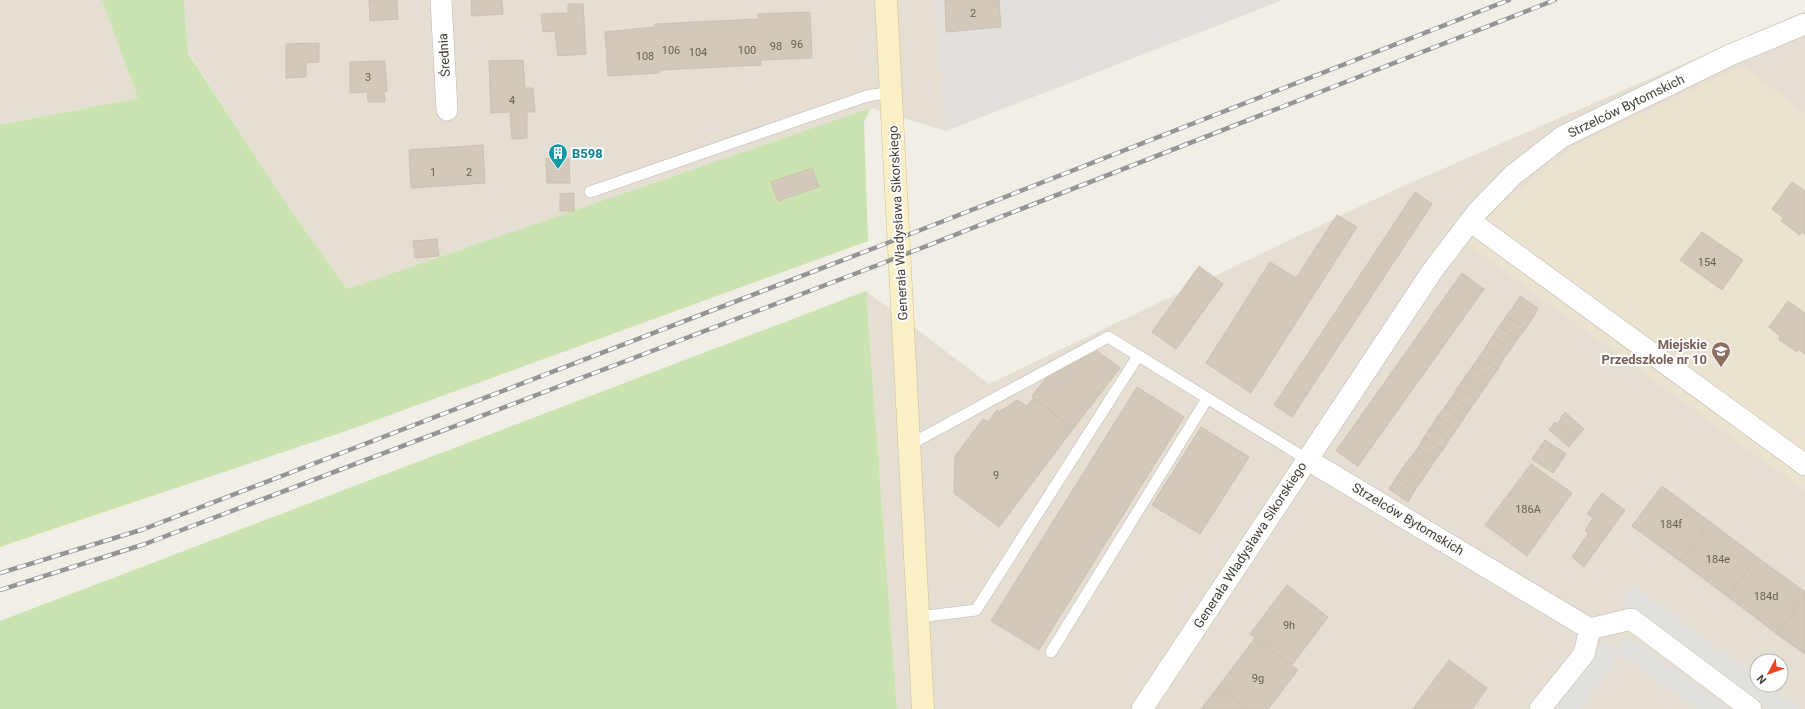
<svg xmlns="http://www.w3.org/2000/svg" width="1805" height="709" font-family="Roboto,sans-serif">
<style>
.residential{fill:#e5dfd3;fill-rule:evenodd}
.industrial{fill:#e3dfda}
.education{fill:#eae3cf}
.green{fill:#cbe3b0}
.parking{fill:#e2e0dd}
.building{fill:#d2c9bb;stroke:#ccc1af}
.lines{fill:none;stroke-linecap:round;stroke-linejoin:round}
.lane-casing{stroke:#bfb8ab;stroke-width:12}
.street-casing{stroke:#bfb8ab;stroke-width:22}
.secondary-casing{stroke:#cec197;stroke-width:23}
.lane{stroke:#fff;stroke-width:11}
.street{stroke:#fff;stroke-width:21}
.secondary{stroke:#fbefc5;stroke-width:22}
.rail-casing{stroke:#949494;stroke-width:4.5}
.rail{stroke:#fff;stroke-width:3;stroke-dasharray:9;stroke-linecap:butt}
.labels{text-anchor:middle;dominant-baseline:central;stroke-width:4;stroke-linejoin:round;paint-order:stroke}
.number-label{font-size:11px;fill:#676156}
.street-label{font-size:13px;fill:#433e35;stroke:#fff}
.culture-label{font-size:13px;font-weight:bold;fill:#0d838f;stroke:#fff;text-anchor:start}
.education-label{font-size:13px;font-weight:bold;fill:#785e54;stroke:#fff;text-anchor:end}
</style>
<rect width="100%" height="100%" fill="#f1eee5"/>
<g class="residential">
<path d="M0,0H102L139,98L0,125Z"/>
<path d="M184,0H937L946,131L870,108L347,289L288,206L188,52Z"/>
<path d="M1805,11V709H897L866,291L989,384L1392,191ZM1757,661H1781V685H1757Z"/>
</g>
<path class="industrial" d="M935,0H1283L946,131Z"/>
<path class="education" d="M1743,65L1805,113V491L1468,245L1492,211L1577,144Z"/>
<g class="green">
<path d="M102,0H184L188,53L288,206L347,289L870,108L864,122L868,241L346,431L0,547V125L138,98Z"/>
<path d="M866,291L897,709H0V621Z"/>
</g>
<g class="parking">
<path d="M1633,586L1757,677V685H1768L1801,709H1767L1622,602Z"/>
<path d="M1628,636L1730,709H1697L1621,654L1581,709H1555L1603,641L1617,651Z"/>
</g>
<g class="building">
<path d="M369,0H397L398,19L370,21Z"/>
<path d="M471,0H502L503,14L472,16Z"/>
<path d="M945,0H999L1001,27L946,32Z"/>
<path d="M568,4H583L586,54L558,56L555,31L543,32L541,14L568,13Z"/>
<path d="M810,12L812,58L761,60V65L660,70L659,73L608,76L605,32L655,27V24L758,19V14Z"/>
<path d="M319,43V62L306,63V77L286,78V44Z"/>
<path d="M523,60L525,88H533L535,112H527V138L512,139L510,112L491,113L489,61Z"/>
<path d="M385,61L387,91L384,92L385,102H368L367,92L350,93V62Z"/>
<path d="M483,145L485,183L411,188L409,150Z"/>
<path d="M546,158H569L570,183H547Z"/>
<path d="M812,168L819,187L778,201L771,182Z"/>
<path d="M1792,182L1805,191V234L1801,232L1800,235L1781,221L1783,218L1772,209Z"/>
<path d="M1415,192L1432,204L1292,417L1274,405Z"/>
<path d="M574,193V211H560V194Z"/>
<path d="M1337,215L1357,227L1251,393L1206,363L1270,262L1296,278Z"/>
<path d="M1702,232L1743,260L1722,290L1680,260Z"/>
<path d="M437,239L439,256L415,258L413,241Z"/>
<path d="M1199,266L1223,284L1176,349L1152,332Z"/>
<path d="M1462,273L1484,289L1358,466L1336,451Z"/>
<path d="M1520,296L1538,308L1533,318L1514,306Z"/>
<path d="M1788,301L1805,313V354L1798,349L1797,352L1779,340L1780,336L1769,327Z"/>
<path d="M1514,306L1533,318L1526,328L1506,316Z"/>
<path d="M1506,316L1526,328L1518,338L1499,327Z"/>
<path d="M1499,327L1518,338L1511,349L1492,337Z"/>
<path d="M1492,337L1511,349L1504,358L1486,347Z"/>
<path d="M1486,347L1504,358L1498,369L1479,357Z"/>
<path d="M1097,351L1120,368L1073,429L1032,396L1047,377Z"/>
<path d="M1479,357L1498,369L1491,379L1472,367Z"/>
<path d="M1472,367L1491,379L1484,389L1465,377Z"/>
<path d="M1465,377L1484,389L1477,399L1458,387Z"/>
<path d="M1137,387L1184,417L1039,650L991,621Z"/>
<path d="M1458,387L1477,399L1470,409L1452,397Z"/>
<path d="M1452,397L1470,409L1463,420L1445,407Z"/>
<path d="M1033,398L1073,429L999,527L954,493L955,456L983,419L988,422L997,410L999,412L1017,400L1027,406Z"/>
<path d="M1445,407L1463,420L1456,430L1437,417Z"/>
<path d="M1565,412L1584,429L1575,439L1557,424Z"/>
<path d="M1437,417L1456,430L1449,440L1431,427Z"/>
<path d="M1555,422L1575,439L1569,447L1549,430Z"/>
<path d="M1201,427L1249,457L1200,534L1152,505Z"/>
<path d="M1431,427L1449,440L1443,450L1424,437Z"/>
<path d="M1424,437L1443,450L1435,460L1418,448Z"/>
<path d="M1545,440L1566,454L1553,473L1532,459Z"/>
<path d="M1418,448L1435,460L1429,470L1411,457Z"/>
<path d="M1411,457L1429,470L1422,480L1403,467Z"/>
<path d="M1531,464L1572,493L1527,556L1485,525Z"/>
<path d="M1403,467L1422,480L1415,490L1397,477Z"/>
<path d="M1397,477L1415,490L1408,502L1389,489Z"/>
<path d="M1662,486L1710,522L1680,561L1632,526Z"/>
<path d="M1602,493L1625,510L1584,567L1572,557L1588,534L1585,531L1593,518L1587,514Z"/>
<path d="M1710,522L1757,557L1728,597L1680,561Z"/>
<path d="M1757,557L1805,592V595L1777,634L1728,597Z"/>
<path d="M1287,585L1328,617L1292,665L1250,634Z"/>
<path d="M1805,595V654L1777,634Z"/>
<path d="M1255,638L1298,670L1268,709H1247L1218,687Z"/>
<path d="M1449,660L1487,688L1472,709H1413Z"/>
<path d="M1218,687L1247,709H1201Z"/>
</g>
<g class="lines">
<g class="lane-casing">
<g id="lane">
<path d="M590,192L867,96L891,92"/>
<path d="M909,445L1108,337L1308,460"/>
<path d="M919,617L976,610L1138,356"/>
<path d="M1051,652L1207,399"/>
</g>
</g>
<g class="street-casing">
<g id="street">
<path d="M441,0L447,110"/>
<path d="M1470,221L1805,465"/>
<path d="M1308,460L1590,629L1631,619L1751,709"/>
<path d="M1142,709L1433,270L1478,211L1513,175L1562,137L1730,55L1805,24"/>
<path d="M1540,709L1584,654L1590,629"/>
</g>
</g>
<g class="secondary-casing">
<path id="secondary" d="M886,0L923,709"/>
</g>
<use href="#lane" class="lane"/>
<use href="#street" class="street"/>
<use href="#secondary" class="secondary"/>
<g class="rail-casing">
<g id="rail">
<path d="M0,573L144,529L877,247L1509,0"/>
<path d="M0,590L145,544L878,265L1555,0"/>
</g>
</g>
<use href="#rail" class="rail"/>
</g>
<defs>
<g id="building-pin" transform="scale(1)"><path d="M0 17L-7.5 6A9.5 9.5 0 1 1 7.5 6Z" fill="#0f9aa8" stroke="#fff"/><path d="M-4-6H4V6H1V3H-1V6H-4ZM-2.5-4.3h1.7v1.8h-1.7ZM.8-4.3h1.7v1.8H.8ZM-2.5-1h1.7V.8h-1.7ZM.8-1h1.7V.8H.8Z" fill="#fff"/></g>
<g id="school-pin" transform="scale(1)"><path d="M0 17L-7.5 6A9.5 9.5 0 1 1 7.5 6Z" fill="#8d6e63" stroke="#fff"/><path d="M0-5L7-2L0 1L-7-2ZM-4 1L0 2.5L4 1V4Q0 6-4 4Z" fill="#fff"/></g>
</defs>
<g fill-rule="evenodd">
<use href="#building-pin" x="558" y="153"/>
<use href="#school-pin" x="1721" y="351"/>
</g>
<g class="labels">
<g class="number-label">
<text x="973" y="13">2</text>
<text x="797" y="44">96</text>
<text x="776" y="46">98</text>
<text x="671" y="50">106</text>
<text x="747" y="50">100</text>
<text x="698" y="52">104</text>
<text x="645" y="56">108</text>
<text x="368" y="77">3</text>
<text x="512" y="100">4</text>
<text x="433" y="172">1</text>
<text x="469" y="172">2</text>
<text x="1707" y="262">154</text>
<text x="996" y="475">9</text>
<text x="1528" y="509">186A</text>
<text x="1671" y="524">184f</text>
<text x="1718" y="559">184e</text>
<text x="1766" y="596">184d</text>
<text x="1289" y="625">9h</text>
<text x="1258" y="678">9g</text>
</g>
<g class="street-label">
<text transform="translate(444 55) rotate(-94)">Średnia</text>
<text transform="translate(1626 106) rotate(-26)">Strzelców Bytomskich</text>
<text transform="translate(898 223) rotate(-93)">Generała Władysława Sikorskiego</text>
<text transform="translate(1408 519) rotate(31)">Strzelców Bytomskich</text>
<text transform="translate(1250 545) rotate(-57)">Generała Władysława Sikorskiego</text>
</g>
<g class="culture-label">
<text x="572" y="153">B598</text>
</g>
<g class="education-label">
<text x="1707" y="344">Miejskie<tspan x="1707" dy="15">Przedszkole nr 10</tspan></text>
</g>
</g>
<g transform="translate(1769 673) rotate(229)"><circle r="19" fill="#ffffff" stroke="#b4b2ae"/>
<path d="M0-3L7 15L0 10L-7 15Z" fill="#ec4321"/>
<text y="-6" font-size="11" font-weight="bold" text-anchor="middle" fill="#433e35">N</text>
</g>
</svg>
